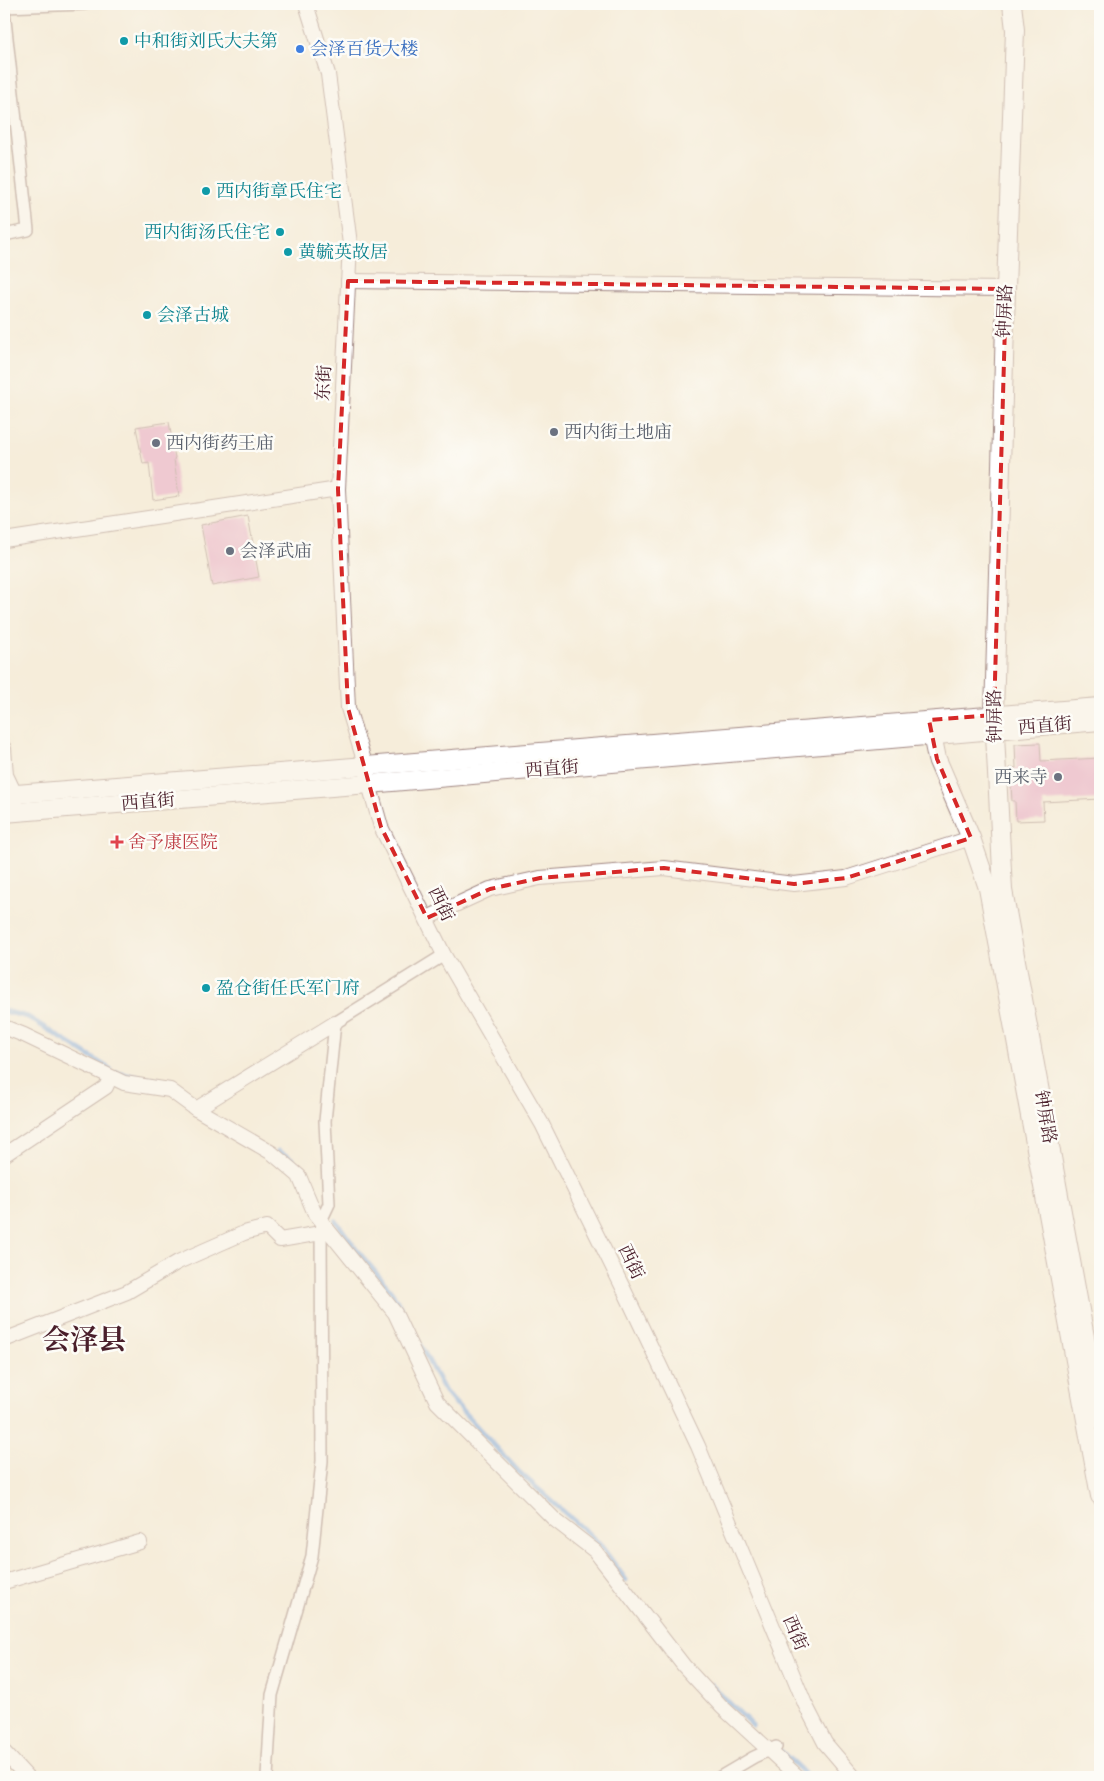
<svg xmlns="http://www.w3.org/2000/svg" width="1104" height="1781" font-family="'IM FELL Double Pica','Noto Serif SC',serif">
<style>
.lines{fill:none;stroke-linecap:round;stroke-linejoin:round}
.stream{stroke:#77a6e1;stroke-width:5}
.building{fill:#e69ec5}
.pedestrian-casing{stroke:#a08682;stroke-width:14}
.minor-casing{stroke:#a08682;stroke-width:16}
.tertiary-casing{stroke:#a08682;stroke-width:20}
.pedestrian{stroke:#fff;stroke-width:11}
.minor{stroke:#fff;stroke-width:14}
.tertiary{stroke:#fff;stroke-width:18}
.marked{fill:none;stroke:#d62828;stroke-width:4;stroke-dasharray:10 6;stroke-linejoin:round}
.culture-dot{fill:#0f9aa8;stroke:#fdfcf7;stroke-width:2}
.shop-dot{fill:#3f7fe0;stroke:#fdfcf7;stroke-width:2}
.worship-dot{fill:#6b7280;stroke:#fdfcf7;stroke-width:2}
.health-dot{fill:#e0444e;stroke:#fdfcf7;stroke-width:2}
.labels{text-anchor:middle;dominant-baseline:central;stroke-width:5;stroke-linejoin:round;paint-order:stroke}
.culture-label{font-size:18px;fill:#0d838f;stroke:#fdfcf7;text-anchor:start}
.shop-label{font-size:18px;fill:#366cbe;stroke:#fdfcf7;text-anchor:start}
.street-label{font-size:18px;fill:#4a1f2b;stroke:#fdfcf7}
.worship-label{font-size:18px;fill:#5b616d;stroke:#fdfcf7;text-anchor:start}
.health-label{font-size:18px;fill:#be3a42;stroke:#fdfcf7;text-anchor:start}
.town-label{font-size:28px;font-weight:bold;fill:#4a1f2b;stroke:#fdfcf7}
</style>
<rect width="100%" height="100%" fill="#fdfcf7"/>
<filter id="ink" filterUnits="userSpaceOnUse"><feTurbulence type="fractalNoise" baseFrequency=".02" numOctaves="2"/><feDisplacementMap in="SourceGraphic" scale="10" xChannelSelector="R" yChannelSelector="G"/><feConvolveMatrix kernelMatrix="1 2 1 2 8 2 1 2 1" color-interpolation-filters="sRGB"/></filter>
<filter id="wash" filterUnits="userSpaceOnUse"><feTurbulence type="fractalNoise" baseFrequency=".0096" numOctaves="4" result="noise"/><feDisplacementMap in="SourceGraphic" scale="20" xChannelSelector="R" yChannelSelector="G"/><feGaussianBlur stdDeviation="1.12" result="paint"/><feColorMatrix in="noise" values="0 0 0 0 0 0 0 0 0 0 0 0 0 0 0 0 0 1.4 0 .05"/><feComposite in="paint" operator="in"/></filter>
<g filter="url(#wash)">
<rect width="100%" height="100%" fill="#f6edda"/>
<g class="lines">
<g class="stream">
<path d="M4,1011L28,1017L110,1069"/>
<path d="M117,1073L164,1082L170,1085"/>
<path d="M278,1151L292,1159L300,1169"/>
<path d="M306,1178L317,1194"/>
<path d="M336,1221L356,1249L392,1292L445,1392L518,1471L599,1543L626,1580"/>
<path d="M711,1685L753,1726"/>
<path d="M776,1747L809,1777"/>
</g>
</g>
<g id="blocks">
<g class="building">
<path d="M169,422L175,458L174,459L179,496L153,500L149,463L143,464L136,427Z"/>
<path d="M248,516L259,577L212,586L201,525Z"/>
<path d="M1040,743L1041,761L1100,758V799L1043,802L1044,820L1016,821L1015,801H1012L1010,768H1016L1015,744Z"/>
</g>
</g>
</g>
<g filter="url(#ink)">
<use href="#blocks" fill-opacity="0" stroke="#a08682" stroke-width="1"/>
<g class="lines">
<g class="pedestrian-casing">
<g id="pedestrian">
<path d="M4,7L85,4"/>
<path d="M4,11L28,230L4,235"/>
<path d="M267,1777L272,1695L312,1556L322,1461L321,1221L329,1204L325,1121L335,1023L444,955"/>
<path d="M720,1777L754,1757L776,1747"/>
</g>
</g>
<g class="minor-casing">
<g id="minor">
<path d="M306,4L328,74L350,244L338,489L348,708L366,767L369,784L381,827L444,955L542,1124L625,1292L698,1446L805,1704L825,1743L854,1777"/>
<path d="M348,281L1006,289"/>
<path d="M4,540L338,489"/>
<path d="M4,748L6,775L15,794L16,804"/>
<path d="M427,918L490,889L540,878L664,868L794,884L846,878L971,838"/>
<path d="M4,1027L24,1035L124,1083L170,1090L196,1109L272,1153L299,1176L315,1214L395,1313L437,1402L555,1520L595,1551L684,1666L722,1707L798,1777"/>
<path d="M196,1109L335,1023"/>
<path d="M4,1155L106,1087L110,1078"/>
<path d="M4,1340L127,1292L178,1262L244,1233L267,1227L280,1240L321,1233"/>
<path d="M4,1582L140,1542"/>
<path d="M4,1752L27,1777"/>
</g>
</g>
<g class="tertiary-casing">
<g id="tertiary">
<path d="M1012,4L1015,30L1006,289L994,715L1003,890L1100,1419"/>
<path d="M930,725L937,759L971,838L988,888L1100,1496"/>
<path d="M4,795L1100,707"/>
<path d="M4,813L369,784L1100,721"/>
</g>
</g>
<use href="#pedestrian" class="pedestrian"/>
<use href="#minor" class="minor"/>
<use href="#tertiary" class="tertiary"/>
</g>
</g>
<path d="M0 0H1104V1781H0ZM348,281L1006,289L994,715L929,720L937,759L971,838L846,878L794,884L664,868L540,878L490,889L427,918L381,827L348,708L338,489Z" fill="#f6edda" fill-opacity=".55" fill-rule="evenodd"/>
<path class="marked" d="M348,281L1006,289L994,715L929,720L937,759L971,838L846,878L794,884L664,868L540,878L490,889L427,918L381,827L348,708L338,489Z"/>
<g class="culture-dot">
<circle cx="124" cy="41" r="5"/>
<circle cx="206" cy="191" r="5"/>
<circle cx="280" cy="232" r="5"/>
<circle cx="288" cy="252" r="5"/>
<circle cx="147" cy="315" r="5"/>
<circle cx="206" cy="988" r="5"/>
</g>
<circle class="shop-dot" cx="300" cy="49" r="5"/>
<g class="worship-dot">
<circle cx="554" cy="432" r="5"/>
<circle cx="156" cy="443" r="5"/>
<circle cx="230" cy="551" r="5"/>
<circle cx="1058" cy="777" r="5"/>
</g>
<path class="health-dot" d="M114.5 834.5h5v5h5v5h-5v5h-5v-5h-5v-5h5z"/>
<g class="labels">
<g class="culture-label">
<text x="134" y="41">中和街刘氏大夫第</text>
<text x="216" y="191">西内街章氏住宅</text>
<text x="270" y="232" text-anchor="end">西内街汤氏住宅</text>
<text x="298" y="252">黄毓英故居</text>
<text x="157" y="315">会泽古城</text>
<text x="216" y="988">盈仓街任氏军门府</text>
</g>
<g class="shop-label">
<text x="310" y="49">会泽百货大楼</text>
</g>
<g class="street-label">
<text transform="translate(1005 311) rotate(-88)">钟屏路</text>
<text transform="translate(324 383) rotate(-87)">东街</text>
<text transform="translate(995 716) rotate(-91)">钟屏路</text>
<text transform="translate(1045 726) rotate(-5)">西直街</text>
<text transform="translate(552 769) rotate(-5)">西直街</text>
<text transform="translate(148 802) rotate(-5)">西直街</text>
<text transform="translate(441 904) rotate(64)">西街</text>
<text transform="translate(1045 1117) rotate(80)">钟屏路</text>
<text transform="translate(631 1262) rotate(64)">西街</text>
<text transform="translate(795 1633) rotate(67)">西街</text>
</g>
<g class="worship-label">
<text x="564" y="432">西内街土地庙</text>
<text x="166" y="443">西内街药王庙</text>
<text x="240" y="551">会泽武庙</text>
<text x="1048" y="777" text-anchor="end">西来寺</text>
</g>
<g class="health-label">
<text x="128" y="842">舍予康医院</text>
</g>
<g class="town-label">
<text x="84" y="1340">会泽县</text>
</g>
</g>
<rect width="1104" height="1781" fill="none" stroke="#fdfcf7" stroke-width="20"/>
</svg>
